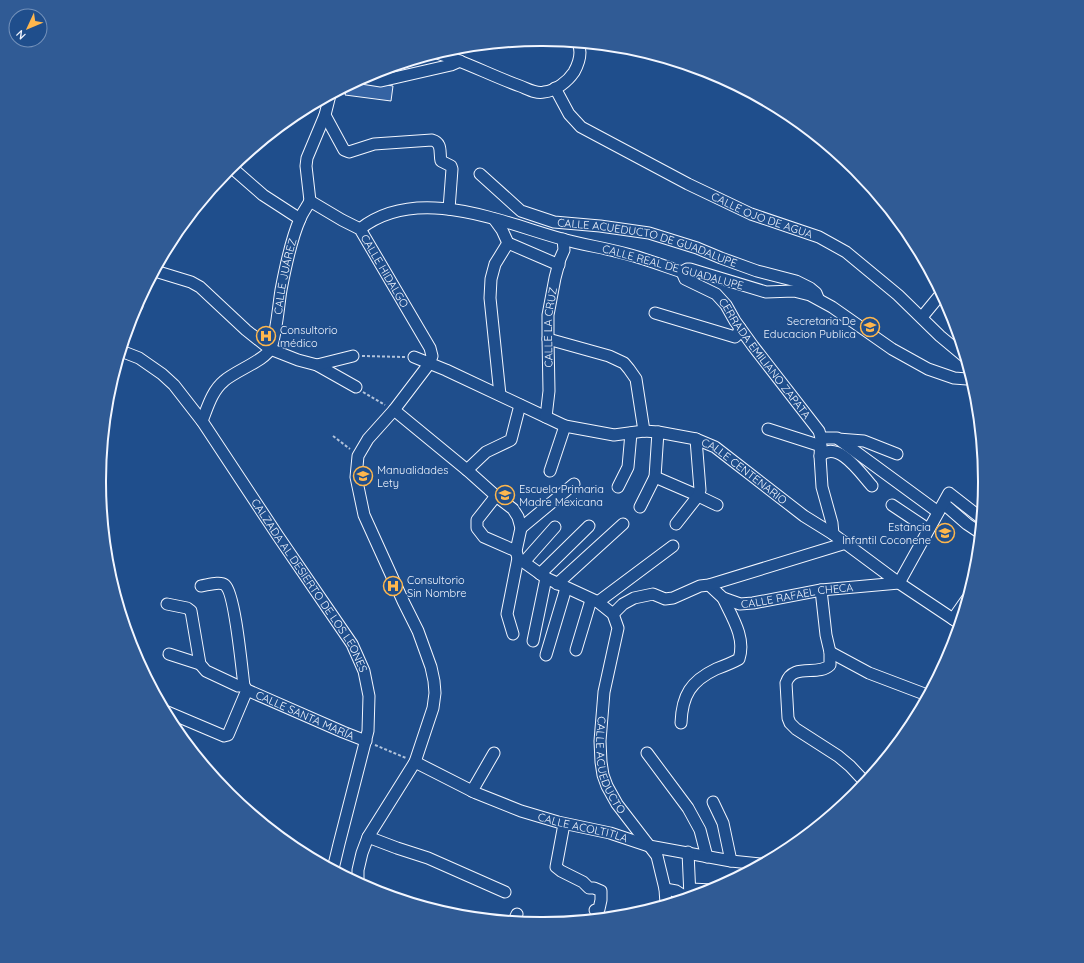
<svg xmlns="http://www.w3.org/2000/svg" width="1084" height="963" font-family="Quicksand,sans-serif">
<style>
.building{fill:#3563a3;stroke:#f2f6ff}
.lines{fill:none;stroke-linecap:round;stroke-linejoin:round}
.minor-casing{stroke:#f2f6ff;stroke-width:13}
.path{stroke:#b3c4dc;stroke-width:2;stroke-dasharray:3 2;stroke-linecap:butt}
.minor{stroke:#1f4e8c;stroke-width:11}
.labels{text-anchor:middle;dominant-baseline:central;stroke-width:3;stroke-linejoin:round;paint-order:stroke}
.street-label{font-size:11px;fill:#f2f6ff;stroke:#1f4e8c}
.poi-label{font-size:11px;fill:#f2f6ff;stroke:#1f4e8c;text-anchor:start}
.rim{fill:none;stroke:#f2f6ff;stroke-width:2}
</style>
<rect width="100%" height="100%" fill="#1f4e8c"/>
<path class="building" d="M358,80L393,86L391,101L345,95L347,87Z"/>
<g class="lines">
<g class="minor-casing">
<g id="minor">
<path d="M437,53C466,62 492,76 520,86C528,89 536,94 544,92C556,91 568,81 574,72C579,63 582,52 578,43"/>
<path d="M362,78L381,81L451,65L460,61"/>
<path id="s1" d="M555,88L569,114L581,127L688,184L751,214L819,237L846,252L898,295L940,336L964,356"/>
<path d="M325,115L344,150L349,152L374,144L432,140C443,143 439,153 441,161L451,166L452,169L449,209"/>
<path d="M231,167L263,195L300,219"/>
<path id="s2" d="M480,174L521,211L554,222L600,226L649,233L697,248L721,258L757,271L796,281L810,288L816,293L818,298"/>
<path id="s3" d="M310,201L342,220L360,229L430,348L432,356L429,364L394,410L368,439L358,456L356,477L364,515L403,601L418,631L431,667L434,681L435,693L433,708L415,762L368,837L362,853L358,870V882"/>
<path d="M310,201L306,166L307,158L325,115L330,95"/>
<path d="M494,219L502,230L508,243L559,265"/>
<path d="M360,229C417,184 501,222 562,239C583,245 606,248 627,254C646,259 664,266 682,272L687,269H690L766,292L794,291L810,295L832,307L892,349L928,369L954,378L967,379L971,377"/>
<path d="M155,271L191,282L200,287L246,330L270,349L298,360L317,365L356,387"/>
<path id="s4" d="M682,272L685,279L716,294L726,305L735,321L753,346L819,431L821,438L820,456L822,487L832,523L833,534"/>
<path d="M137,305V306"/>
<path d="M655,313L735,337L738,334L740,328"/>
<path d="M922,317L941,294"/>
<path d="M548,339L609,356L624,363L629,369L636,379L644,431"/>
<path id="s5" d="M121,351L139,358L162,374L174,385L202,421L278,536L352,644L364,671L369,696L368,731L339,844L333,869"/>
<path id="s6" d="M414,357L446,370L565,426L614,435L644,431L658,432L696,439L715,447L804,516L833,534L899,583L959,623"/>
<path d="M317,365L353,356"/>
<path d="M500,395L490,298L491,279L495,264L508,243"/>
<path id="s7" d="M394,410L467,470L496,496L513,509L518,517L521,528L516,551L518,558L546,578L598,602L613,614L618,628L604,692L600,741L601,762L603,775L607,786L617,804L657,856L665,889L666,904"/>
<path id="s8" d="M546,417L549,391L548,339V315L555,278L560,259L564,250L563,239"/>
<path id="s9" d="M202,421C208,406 212,391 224,381C235,371 266,360 271,348C277,330 278,309 281,290C285,269 291,239 300,219C302,213 307,207 310,201"/>
<path d="M768,429L821,446"/>
<path d="M821,438H837L938,512"/>
<path d="M838,439L864,441L897,454"/>
<path d="M820,456C838,439 861,474 872,486"/>
<path d="M467,470L486,452L511,440L520,405"/>
<path d="M550,471L565,426"/>
<path d="M655,477L692,493L717,505"/>
<path d="M618,487L628,467L631,433"/>
<path d="M496,496L477,520V528L484,537L516,551"/>
<path d="M944,504L967,524L979,532"/>
<path d="M892,505L928,529"/>
<path d="M640,507L655,477L658,432"/>
<path d="M676,524L698,496L700,490L696,439"/>
<path d="M521,528L574,484"/>
<path d="M524,562L555,527"/>
<path d="M540,574L589,526"/>
<path d="M557,584L623,524"/>
<path id="s10" d="M709,585L723,598L740,604L753,603L821,590L899,583L949,493L981,518"/>
<path d="M201,586C208,585 220,581 225,585C235,593 242,671 244,686"/>
<path d="M821,590L826,635L830,652V665C818,677 793,662 786,683L788,718L790,723L796,729L838,756L850,766L865,782"/>
<path d="M598,602L673,546"/>
<path id="s11" d="M167,604L187,608L191,611L200,664L206,671L238,686H244L247,690L343,732L366,741"/>
<path d="M613,614L623,604L634,598L653,594L665,599L673,598L700,586L709,585L846,543"/>
<path d="M953,619L967,599"/>
<path d="M513,634L507,614L518,558"/>
<path d="M533,641L546,578"/>
<path d="M576,650L591,600"/>
<path d="M830,652L869,673L927,695"/>
<path d="M169,654L200,664"/>
<path d="M546,655L566,588"/>
<path d="M165,711L224,736L228,735L247,690"/>
<path d="M681,723C682,695 691,681 716,669C724,666 732,663 739,659C746,638 732,617 723,598"/>
<path d="M647,753L688,808L700,830L707,857"/>
<path id="s12" d="M415,762L476,793L521,811L558,822L610,833L649,846L731,861L760,864"/>
<path d="M472,791L494,753"/>
<path d="M713,802L723,823L731,861"/>
<path d="M564,824L556,867L561,871L583,882L589,888H594L601,891V900L599,909L595,910"/>
<path d="M368,837L397,848L428,858L505,892"/>
<path d="M688,852L690,897"/>
<path d="M665,889L676,891L687,898"/>
<path d="M690,889L713,890"/>
<path d="M514,921L517,914"/>
</g>
</g>
<g class="path">
<path d="M362,356L405,357"/>
<path d="M363,392L385,405"/>
<path d="M333,436L350,449"/>
<path d="M375,745L406,758"/>
</g>
<use href="#minor" class="minor"/>
</g>
<defs>
<g id="school-ring" transform="scale(1)"><circle r="9.5" fill="#1f4e8c" stroke="#ffb74d" stroke-width="1.5"/><path d="M0-5L7-2L0 1L-7-2ZM-4 1L0 2.5L4 1V4Q0 6-4 4Z" fill="#ffb74d"/></g>
<g id="hospital-ring" transform="scale(1)"><circle r="9.5" fill="#1f4e8c" stroke="#ffb74d" stroke-width="1.5"/><path d="M-5-5h3v3.5h4V-5h3V5h-3V1.5h-4V5h-3Z" fill="#ffb74d"/></g>
<g id="university-ring" transform="scale(1)"><circle r="9.5" fill="#1f4e8c" stroke="#ffb74d" stroke-width="1.5"/><path d="M0-5L7-2L0 1L-7-2ZM-4 1L0 2.5L4 1V4Q0 6-4 4Z" fill="#ffb74d"/></g>
</defs>
<g fill-rule="evenodd">
<use href="#school-ring" x="870" y="327"/>
<use href="#hospital-ring" x="266" y="336"/>
<use href="#university-ring" x="363" y="476"/>
<use href="#school-ring" x="505" y="495"/>
<use href="#school-ring" x="945" y="533"/>
<use href="#hospital-ring" x="393" y="586"/>
</g>
<g class="labels">
<g class="street-label">
<text stroke="none"><textPath href="#s1" startOffset="249">CALLE OJO DE AGUA</textPath></text>
<text stroke="none"><textPath href="#s2" startOffset="186">CALLE ACUEDUCTO DE GUADALUPE</textPath></text>
<text transform="translate(673 267) rotate(15)">CALLE REAL DE GUADALUPE</text>
<text stroke="none"><textPath href="#s3" startOffset="106">CALLE HIDALGO</textPath></text>
<text stroke="none"><textPath href="#s9" startOffset="177">CALLE JUÁREZ</textPath></text>
<text stroke="none"><textPath href="#s8" startOffset="90">CALLE LA CRUZ</textPath></text>
<text stroke="none"><textPath href="#s4" startOffset="123">CERRADA EMILIANO ZAPATA</textPath></text>
<text stroke="none"><textPath href="#s6" startOffset="357">CALLE CENTENARIO</textPath></text>
<text stroke="none"><textPath href="#s5" startOffset="306">CALZADA AL DESIERTO DE LOS LEONES</textPath></text>
<text stroke="none"><textPath href="#s10" startOffset="95">CALLE RAFAEL CHECA</textPath></text>
<text stroke="none"><textPath href="#s11" startOffset="198">CALLE SANTA MARÍA</textPath></text>
<text stroke="none"><textPath href="#s7" startOffset="473">CALLE ACUEDUCTO</textPath></text>
<text stroke="none"><textPath href="#s12" startOffset="181">CALLE ACOLTITLA</textPath></text>
</g>
<g class="poi-label">
<text x="856" y="321" text-anchor="end">Secretaria De<tspan x="856" dy="13">Educacion Publica</tspan></text>
<text x="280" y="330">Consultorio<tspan x="280" dy="13">médico</tspan></text>
<text x="377" y="470">Manualidades<tspan x="377" dy="13">Lety</tspan></text>
<text x="519" y="489">Escuela Primaria<tspan x="519" dy="13">Madre Mexicana</tspan></text>
<text x="931" y="527" text-anchor="end">Estancia<tspan x="931" dy="13">Infantil Coconene</tspan></text>
<text x="407" y="580">Consultorio<tspan x="407" dy="13">Sin Nombre</tspan></text>
</g>
</g>
<path d="M0 0H1084V963H0ZM541 46H543A435 435 0 0 1 978 481V482A435 435 0 0 1 543 917H541A435 435 0 0 1 106 482V481A435 435 0 0 1 541 46Z" fill="#305b95" fill-rule="evenodd"/>
<path class="rim" d="M541 46H543A435 435 0 0 1 978 481V482A435 435 0 0 1 543 917H541A435 435 0 0 1 106 482V481A435 435 0 0 1 541 46Z"/>
<g transform="translate(28 28) rotate(226)"><circle r="19" fill="#1f4e8c" stroke="#7391ba"/>
<path d="M0-3L7 15L0 10L-7 15Z" fill="#ffb74d"/>
<text y="-6" font-size="11" font-weight="bold" text-anchor="middle" fill="#f2f6ff">N</text>
</g>
</svg>
